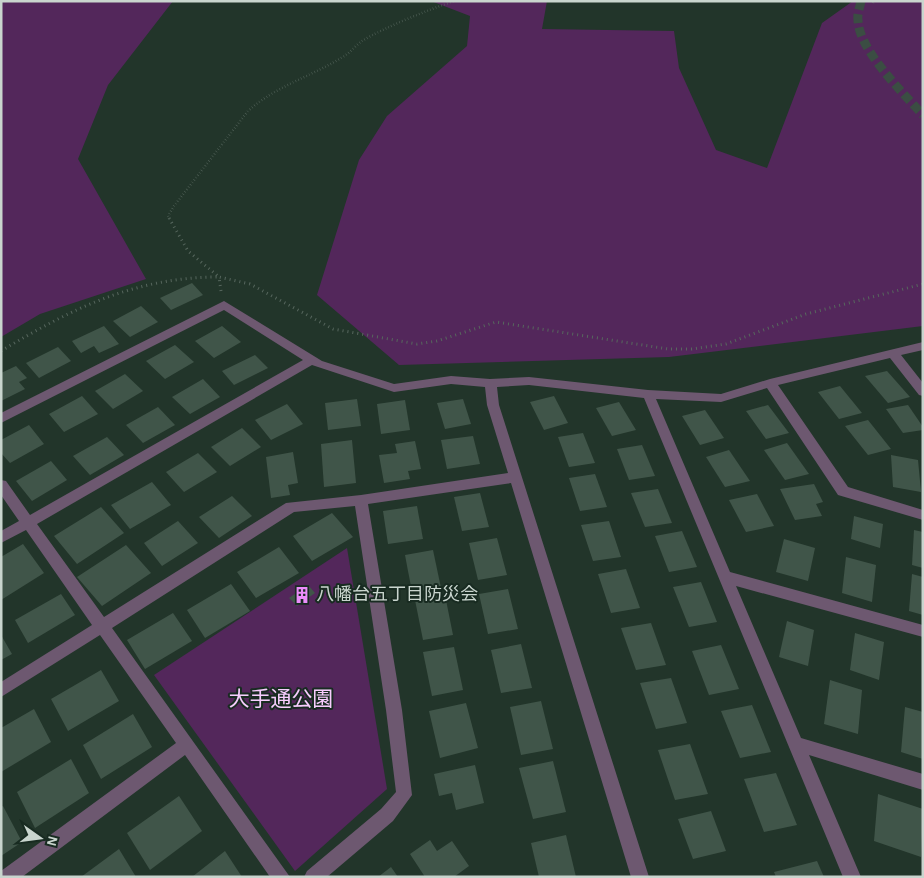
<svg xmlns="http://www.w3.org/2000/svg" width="924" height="878" font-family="'Alegreya Sans','Noto Sans JP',sans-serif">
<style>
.green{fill:#53275b}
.building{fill:#405549}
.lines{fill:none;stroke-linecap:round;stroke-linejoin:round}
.minor-tunnel{stroke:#3b4d43;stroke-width:9;stroke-dasharray:9 4.5;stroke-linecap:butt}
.path-far1{stroke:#57675e;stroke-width:2.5;stroke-dasharray:0.5 2.5;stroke-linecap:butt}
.path{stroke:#57675e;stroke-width:3;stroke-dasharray:1 4;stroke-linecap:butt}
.minor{fill:#6d5870;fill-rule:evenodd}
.labels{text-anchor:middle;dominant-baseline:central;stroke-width:4;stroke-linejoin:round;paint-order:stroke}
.poi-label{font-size:18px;fill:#c9d5ce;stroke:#182b21;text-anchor:start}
.near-park-label{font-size:21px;fill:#f7cdfe;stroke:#182b21}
</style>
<rect width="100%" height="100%" fill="#22352a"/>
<g class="green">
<path d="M1,1H173L108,85L78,159L146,279L40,314L1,337Z"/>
<path d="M431,1H547L542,29L674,31L679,68L716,150L767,168L822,23L853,1H923V326L669,357L399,365L317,295L359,160L387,116L467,46L470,16Z"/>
<path d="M347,548L387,789L295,871L154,675Z"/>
</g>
<g class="building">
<path d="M192,283L203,295L171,310L160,298Z"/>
<path d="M141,306L158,322L130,337L113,321Z"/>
<path d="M104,326L119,344L99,353L94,346L81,353L72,341Z"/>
<path d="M222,326L241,342L214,358L195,341Z"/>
<path d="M175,345L194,362L165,379L146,361Z"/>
<path d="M58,347L71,361L39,378L26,363Z"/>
<path d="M255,355L268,368L234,385L222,371Z"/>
<path d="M16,366L27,378L19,382L25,389L1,401V373Z"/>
<path d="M887,371L910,397L888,403L865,376Z"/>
<path d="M125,374L143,391L113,409L95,391Z"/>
<path d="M203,379L220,397L190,414L172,397Z"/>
<path d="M840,386L862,413L839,419L818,392Z"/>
<path d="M82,396L98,414L64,432L49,414Z"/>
<path d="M554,396L568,423L544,430L530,402Z"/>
<path d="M357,399L361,426L328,430L325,403Z"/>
<path d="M463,399L471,424L445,429L437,403Z"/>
<path d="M405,400L410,430L381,434L377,404Z"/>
<path d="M619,402L636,430L612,436L596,408Z"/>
<path d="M287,404L303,424L271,440L255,420Z"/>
<path d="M768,405L789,433L766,439L746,411Z"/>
<path d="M908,405L923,427V430L903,433L886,409Z"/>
<path d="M158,407L175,425L143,443L126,425Z"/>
<path d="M705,410L724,438L700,445L682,416Z"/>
<path d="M868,420L891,449L868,455L845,426Z"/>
<path d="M29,425L44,444L10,463L1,453V440Z"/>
<path d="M242,428L261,447L230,466L211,447Z"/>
<path d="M583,433L595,463L569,467L558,437Z"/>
<path d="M473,436L480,464L447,469L441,440Z"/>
<path d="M107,437L124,455L90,475L73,456Z"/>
<path d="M352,440L356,483L324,487L321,444Z"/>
<path d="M415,441L421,469L408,471L410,479L384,483L379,455L397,453L395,444Z"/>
<path d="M787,443L809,474L785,480L764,450Z"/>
<path d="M642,445L655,476L629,480L617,449Z"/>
<path d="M729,450L750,481L725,487L706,457Z"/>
<path d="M293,452L298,483L288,485L290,495L271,498L266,457Z"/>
<path d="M198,453L217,472L184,492L166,472Z"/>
<path d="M891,455L918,460L921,492L893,487Z"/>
<path d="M51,461L67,480L32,501L16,481Z"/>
<path d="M595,474L607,507L580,511L569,478Z"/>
<path d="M152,482L171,505L130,529L111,505Z"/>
<path d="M814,484L823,502L816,504L822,516L795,520L780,489Z"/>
<path d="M658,489L672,523L645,527L631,493Z"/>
<path d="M480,493L489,527L462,531L454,497Z"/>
<path d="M757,494L774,526L746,532L729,500Z"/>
<path d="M232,496L252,516L219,538L199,517Z"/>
<path d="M417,506L423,539L388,544L383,511Z"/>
<path d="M101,507L124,533L77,564L54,536Z"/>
<path d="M332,513L353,537L312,561L293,536Z"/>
<path d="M854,516L883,524L880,548L851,539Z"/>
<path d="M178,521L198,543L162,566L144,543Z"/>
<path d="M609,521L621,557L593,561L581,525Z"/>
<path d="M914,530L923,532V568L912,565Z"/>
<path d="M682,531L697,567L669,572L655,536Z"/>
<path d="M497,538L507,575L478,580L469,543Z"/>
<path d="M784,539L815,548L808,581L776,572Z"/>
<path d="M23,544L44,573L1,600V557Z"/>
<path d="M126,545L151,573L102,606L77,577Z"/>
<path d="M279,547L299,573L256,598L237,572Z"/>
<path d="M433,550L441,588L412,592L405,555Z"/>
<path d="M846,557L876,565L872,602L842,593Z"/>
<path d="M626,569L640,608L611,613L598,574Z"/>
<path d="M912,574L923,577V615L909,611Z"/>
<path d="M701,582L717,622L689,627L673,587Z"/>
<path d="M231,584L250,611L205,638L187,610Z"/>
<path d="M308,585L315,593L297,606L289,598Z"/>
<path d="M508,589L518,629L488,634L479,594Z"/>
<path d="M61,594L75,615L28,643L15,620Z"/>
<path d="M445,595L453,635L423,640L415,600Z"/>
<path d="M173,613L192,641L145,669L127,640Z"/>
<path d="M787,621L814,630L808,666L779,657Z"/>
<path d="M651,623L666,665L636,670L621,628Z"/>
<path d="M855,633L884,642L879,680L850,670Z"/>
<path d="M1,635L12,654L1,660Z"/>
<path d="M521,644L532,688L501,693L491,650Z"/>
<path d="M721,645L739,689L709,695L692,651Z"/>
<path d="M454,647L463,690L432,696L423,652Z"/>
<path d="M101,670L119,701L68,731L51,699Z"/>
<path d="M671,678L687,723L656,729L640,683Z"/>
<path d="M830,680L862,690L858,734L824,724Z"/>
<path d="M541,701L553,749L521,755L510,707Z"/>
<path d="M466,703L478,748L440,758L429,711Z"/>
<path d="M752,705L771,752L740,758L721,711Z"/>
<path d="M905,707L923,712V759L901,752Z"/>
<path d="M34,709L51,742L1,772V728Z"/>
<path d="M133,714L152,747L101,779L83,745Z"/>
<path d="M690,744L708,794L675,800L658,750Z"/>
<path d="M71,759L89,793L35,828L17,792Z"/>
<path d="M553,761L566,812L533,819L519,768Z"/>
<path d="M475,765L484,803L456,810L452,793L439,796L434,774Z"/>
<path d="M776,773L797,825L764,832L744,779Z"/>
<path d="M878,794L923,809L921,857L874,841Z"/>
<path d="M179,796L202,831L150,870L127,833Z"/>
<path d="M3,806L22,842L1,856V807Z"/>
<path d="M711,811L726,851L693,859L678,819Z"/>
<path d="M566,835L576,877H539L531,843Z"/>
<path d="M430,840L437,851L452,841L469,866L454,877H425L410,854Z"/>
<path d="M119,849L136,877H81Z"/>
<path d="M225,851L242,877H192Z"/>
<path d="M817,861L824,877H776L774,872Z"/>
<path d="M391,867L398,877H378Z"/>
</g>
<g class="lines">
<path class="minor-tunnel" d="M861,1C860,7 857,14 858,20C858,49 904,94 923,115"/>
<g class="path-far1">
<path d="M873,3L874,1"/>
<path d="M170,219L168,216L174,206L248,111C276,86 310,77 341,58C349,54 355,46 362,41C385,27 428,10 454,1"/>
</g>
<g class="path">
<path d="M169,218L188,251L219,277"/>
<path d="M221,291L219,277L250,284L333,329L417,344L437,341L496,322L668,349H692L726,344L806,314L923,284"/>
<path d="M1,351C71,309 135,277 219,277"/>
</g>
<path class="minor" d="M224,301L322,361L394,384L451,376L490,379L529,377L648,390L721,394L770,379L923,342V350L901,355L923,383V396L919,395L890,358L778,385L848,487L923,510V520L838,495L767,388L721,402L656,399L730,572L923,625V637L736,586L801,738L923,774V790L809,755L861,877H843L644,398L529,385L497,387L499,405L649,877H631L511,483L368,504L402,710L412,795L393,821L327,877H304L307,871L381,809L396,792L386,710L355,506L294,512L112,628L290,877H270L185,755L22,877H1V871L176,743L100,635L1,697V682L92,625L26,530L1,543V531L19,521L1,495V480L6,481L30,515L303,360L224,310L1,423V413ZM312,365L394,392L451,384L485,387L487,405L508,473L361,495L286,503L104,617L37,524Z"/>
</g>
<defs>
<g id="building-bare" transform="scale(1.35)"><path d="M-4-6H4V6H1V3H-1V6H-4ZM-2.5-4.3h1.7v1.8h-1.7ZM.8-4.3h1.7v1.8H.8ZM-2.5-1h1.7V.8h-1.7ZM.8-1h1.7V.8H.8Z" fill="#eb8dfb" stroke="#182b21" stroke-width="2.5" paint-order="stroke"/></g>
</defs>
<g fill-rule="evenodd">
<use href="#building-bare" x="302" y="595"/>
</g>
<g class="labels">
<g class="poi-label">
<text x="316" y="595">八幡台五丁目防災会</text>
</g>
<g class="near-park-label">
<text x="281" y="699">大手通公園</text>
</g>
</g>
<rect width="924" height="878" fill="none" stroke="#c9d5ce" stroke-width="5"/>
<g transform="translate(40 838) rotate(104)" stroke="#182b21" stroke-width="4" paint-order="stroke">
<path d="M0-4L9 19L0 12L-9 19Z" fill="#c9d5ce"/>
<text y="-8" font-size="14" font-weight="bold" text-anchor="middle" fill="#c9d5ce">N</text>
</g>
</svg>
